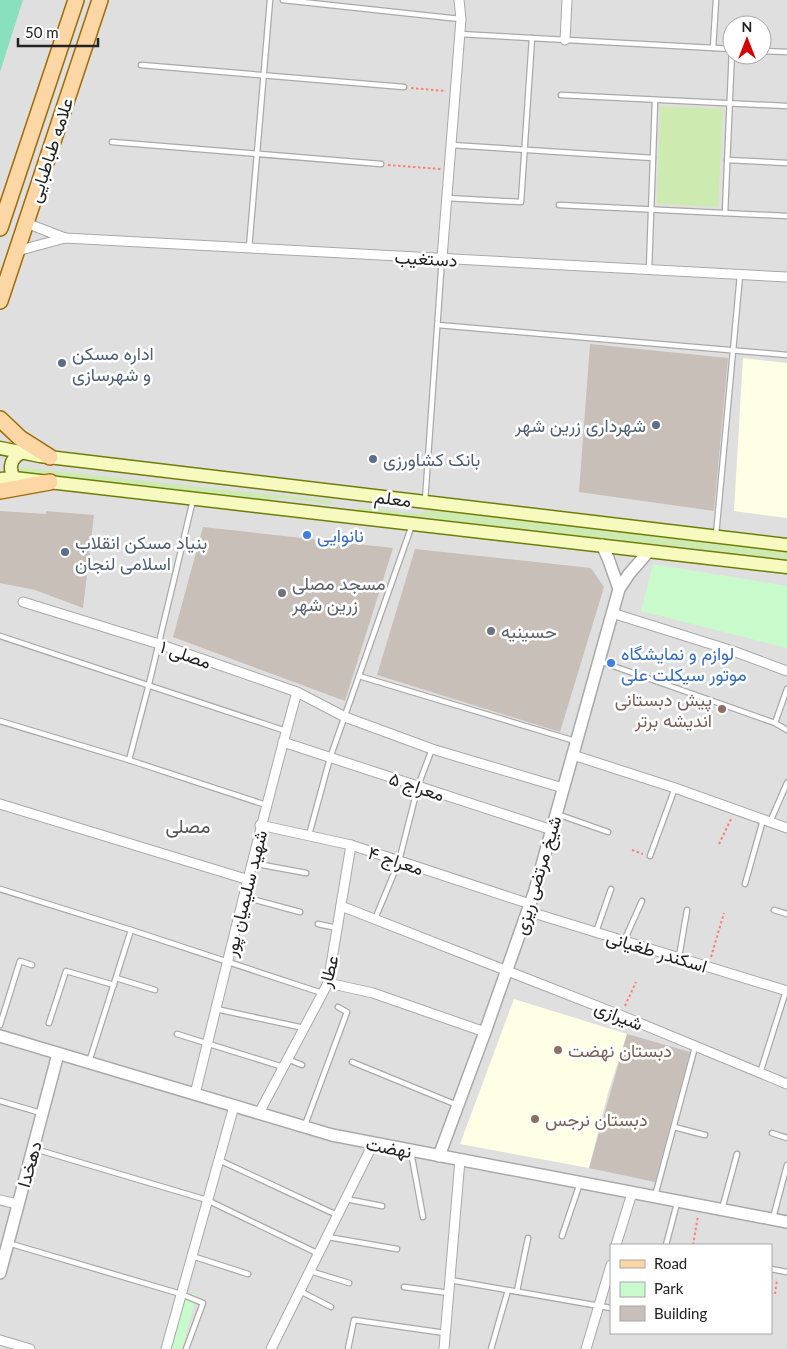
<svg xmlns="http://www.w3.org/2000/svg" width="787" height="1349" font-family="Lato,Vazirmatn,sans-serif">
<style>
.residential{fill:#e0dfdf;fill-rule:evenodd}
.education{fill:#ffffe5}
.grass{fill:#cdebb0}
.park{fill:#c8facc}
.pitch{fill:#88e0be}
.building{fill:#c7bfb8}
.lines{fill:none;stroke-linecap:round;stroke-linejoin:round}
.service-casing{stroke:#a9a9a9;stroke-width:7}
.minor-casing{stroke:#a9a9a9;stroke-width:11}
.tertiary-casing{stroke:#a9a9a9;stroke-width:14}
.secondary-casing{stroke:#707d05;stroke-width:15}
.primary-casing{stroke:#a06b00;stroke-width:18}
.path{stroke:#fa8072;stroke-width:2;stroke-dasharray:2.5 2.5;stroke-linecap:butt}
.service{stroke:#fff;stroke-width:4.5}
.minor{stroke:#fff;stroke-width:9}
.tertiary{stroke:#fff;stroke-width:11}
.secondary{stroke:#f7fabf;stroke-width:12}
.primary{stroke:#fcd6a4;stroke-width:15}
.service-dot{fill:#5c6f8a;stroke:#fff;stroke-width:2}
.shop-dot{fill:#3f7fe0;stroke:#fff;stroke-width:2}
.worship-dot{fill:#6b7280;stroke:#fff;stroke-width:2}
.education-dot{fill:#8d6e63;stroke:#fff;stroke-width:2}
.labels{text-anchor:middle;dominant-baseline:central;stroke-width:5;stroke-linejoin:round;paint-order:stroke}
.street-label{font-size:18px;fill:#222;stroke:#fff}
.service-label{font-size:18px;fill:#4e5e75;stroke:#fff;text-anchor:start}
.shop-label{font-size:18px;fill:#366cbe;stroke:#fff;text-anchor:start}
.worship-label{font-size:18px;fill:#5b616d;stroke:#fff;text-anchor:start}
.education-label{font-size:18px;fill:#785e54;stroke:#fff;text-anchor:start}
.neighbourhood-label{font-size:19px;fill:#555;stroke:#fff}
</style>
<rect width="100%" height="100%" fill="#f2efe9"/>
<path class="residential" d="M0,0H787V1349H0ZM732,25H762V55H732ZM611,1245H771V1333H611Z"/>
<g class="education">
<path d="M743,358L787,363V518L734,511Z"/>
<path d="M514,999L627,1034L608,1093L589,1168L460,1144Z"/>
</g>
<g class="grass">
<path d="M660,106L723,109L718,207L657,204Z"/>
<path d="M20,467L254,493L333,500L332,504L281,498L260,501L18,476Z"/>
<path d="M358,507L419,514L429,510L787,551V559L358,511Z"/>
</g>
<g class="park">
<path d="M653,564L787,586V648L641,611Z"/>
<path d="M186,1292L197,1295L182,1349H170Z"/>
</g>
<path class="pitch" d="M0,0H23L0,72Z"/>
<g class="building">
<path d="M590,344L728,358L714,511L579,492Z"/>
<path d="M0,511L46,514V511L94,515L83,608L35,590L0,583Z"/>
<path d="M203,527L393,548L345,701L173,637Z"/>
<path d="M415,549L591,568L604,587L560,732L377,675Z"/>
<path d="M627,1034L690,1052L655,1182L589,1168Z"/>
</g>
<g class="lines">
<g class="service-casing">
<g id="service">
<path d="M283,0L460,19"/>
<path d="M459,34L732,49L725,213"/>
<path d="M713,48L716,0"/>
<path d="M762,51L787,52"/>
<path d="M141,65L404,87"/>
<path d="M561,95L787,106"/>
<path d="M112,142L381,164"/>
<path d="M451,145L653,158"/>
<path d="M727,160L787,163"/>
<path d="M447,198L521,202L532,38"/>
<path d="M559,205L787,216"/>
<path d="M249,248L270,0"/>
<path d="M649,270L655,101"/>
<path d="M438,325L787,355"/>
<path d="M425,501L442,258"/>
<path d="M716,535L740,275"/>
<path d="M0,636L286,731"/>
<path d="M599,661L775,723L787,730"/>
<path d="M359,676L575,741"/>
<path d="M0,721L129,760L266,805"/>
<path d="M775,723L787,689"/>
<path d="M129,760L149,684L193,500"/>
<path d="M557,814L608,832"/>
<path d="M770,822L787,783"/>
<path d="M309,835L330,758L412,525"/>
<path d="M650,856L675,788"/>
<path d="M252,863L306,873"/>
<path d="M745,884L763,820"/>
<path d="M0,889L131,930L322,993"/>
<path d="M244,897L300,912"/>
<path d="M774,910L787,914"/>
<path d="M375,919L399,861L418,786L432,749"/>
<path d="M318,924L337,928"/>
<path d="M596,932L611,889"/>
<path d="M624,941L642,901"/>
<path d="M679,957L687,910"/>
<path d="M116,978L155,990"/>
<path d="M216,1009L304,1028"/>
<path d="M49,1023L66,971L114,985"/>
<path d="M0,1025L20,961L32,965"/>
<path d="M177,1034L283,1067"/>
<path d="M287,1059L302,1065"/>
<path d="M89,1062L131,930"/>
<path d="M352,1062L457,1105"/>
<path d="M760,1073L786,991"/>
<path d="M0,1101L41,1113"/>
<path d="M305,1125L347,1012L338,1007"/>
<path d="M674,1127L705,1135"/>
<path d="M772,1133L787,1138"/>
<path d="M35,1149L207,1200L319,1254"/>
<path d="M411,1152L423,1217"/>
<path d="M219,1160L337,1215"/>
<path d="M655,1196L695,1047"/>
<path d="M346,1199L382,1206"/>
<path d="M722,1209L737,1154"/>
<path d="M773,1218L787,1165"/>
<path d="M562,1236L580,1183"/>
<path d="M328,1237L397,1249"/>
<path d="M8,1243L181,1294L203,1303L186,1349"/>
<path d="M666,1245L677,1203"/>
<path d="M192,1256L248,1274"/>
<path d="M771,1269L787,1272"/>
<path d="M310,1271L349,1283"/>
<path d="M450,1280L611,1308"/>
<path d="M404,1287L449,1293"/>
<path d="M300,1291L331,1307"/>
<path d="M517,1291L528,1238"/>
<path d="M348,1349L354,1320L445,1333"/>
<path d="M491,1349L508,1290"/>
</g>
</g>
<g class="minor-casing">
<g id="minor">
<path d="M565,40L567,0"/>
<path d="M26,223L65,238"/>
<path d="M17,251L65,238L787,277"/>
<path d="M442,258L461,19L459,0"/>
<path d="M23,602L159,644L297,692L345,717L432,749L563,788"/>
<path d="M612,613L733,651L787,671"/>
<path d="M283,742L552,830"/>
<path d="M573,755L675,788L787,828"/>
<path d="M0,804L249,880"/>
<path d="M260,825L351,845L530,904"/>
<path d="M341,906L620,1015L787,1084"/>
<path d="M527,911L787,991"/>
<path d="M328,983L373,993L485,1032"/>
<path d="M195,1094C228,960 260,825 297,692"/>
<path d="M259,1113L328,983L351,845"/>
<path d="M0,1200L17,1204"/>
<path d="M616,1245L632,1193"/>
<path d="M0,1340L30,1349"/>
<path d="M166,1349L234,1106"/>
<path d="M271,1349L373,1144"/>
<path d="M444,1349L460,1160"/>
<path d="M586,1349L611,1265"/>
</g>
</g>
<g class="tertiary-casing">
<g id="tertiary">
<path d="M602,545L608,558L619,589L629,574L649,551"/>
<path d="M0,1036L332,1135L787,1222"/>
<path d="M439,1156L485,1032L535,890L619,589"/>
<path d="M0,1273L58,1054"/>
</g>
</g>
<g class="secondary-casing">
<g id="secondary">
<path d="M0,448L40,456L787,545"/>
<path d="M14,478C8,467 11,457 23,452"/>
<path d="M0,479L14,478L787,567"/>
</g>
</g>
<g class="primary-casing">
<g id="primary">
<path d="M0,228L76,0"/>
<path d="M0,301L100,0"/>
<path d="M0,419L20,438L50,457"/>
<path d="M0,491L50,482"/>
</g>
</g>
<g class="path">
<path d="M411,88L446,91"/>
<path d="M388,165L441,169"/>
<path d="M719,844L732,817"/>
<path d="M632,850L643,854"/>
<path d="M711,957L724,913"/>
<path d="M625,1006L636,982"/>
<path d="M693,1245L698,1216"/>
<path d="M775,1294L777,1279"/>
</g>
<use href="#service" class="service"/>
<use href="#minor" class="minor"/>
<use href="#tertiary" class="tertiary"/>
<use href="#secondary" class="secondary"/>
<use href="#primary" class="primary"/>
</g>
<g class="service-dot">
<circle cx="62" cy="363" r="5"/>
<circle cx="656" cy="425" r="5"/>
<circle cx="373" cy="459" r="5"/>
<circle cx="65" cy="552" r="5"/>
</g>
<g class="shop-dot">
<circle cx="307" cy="535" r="5"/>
<circle cx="611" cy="663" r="5"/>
</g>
<g class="worship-dot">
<circle cx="282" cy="593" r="5"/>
<circle cx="491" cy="631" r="5"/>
</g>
<g class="education-dot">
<circle cx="722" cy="709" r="5"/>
<circle cx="558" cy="1050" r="5"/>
<circle cx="535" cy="1119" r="5"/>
</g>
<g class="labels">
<g class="street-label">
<text transform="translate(50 150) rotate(-72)">علامه طباطبایی</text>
<text transform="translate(426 258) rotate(3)">دستغیب</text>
<text transform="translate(393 498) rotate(7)">معلم</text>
<text transform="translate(186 654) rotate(19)">مصلی ۱</text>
<text transform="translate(417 786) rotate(18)">معراج ۵</text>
<text transform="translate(396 860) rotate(18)">معراج ۴</text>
<text transform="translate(537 875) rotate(-73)">شیخ مرتضی ریزی</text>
<text transform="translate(245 893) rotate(-76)">شهید سلیمیان پور</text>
<text transform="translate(657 951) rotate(17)">اسکندر طغیانی</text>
<text transform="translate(328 971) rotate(-75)">عطار</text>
<text transform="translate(619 1015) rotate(22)">شیرازی</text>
<text transform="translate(389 1147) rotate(11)">نهضت</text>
<text transform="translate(29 1164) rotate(-74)">دهخدا</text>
</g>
<g class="service-label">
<text x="72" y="353">اداره مسکن<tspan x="72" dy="21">و شهرسازی</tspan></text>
<text x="646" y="425" text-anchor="end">شهرداری زرین شهر</text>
<text x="383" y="459">بانک کشاورزی</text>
<text x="75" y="542">بنیاد مسکن انقلاب<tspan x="75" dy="21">اسلامی لنجان</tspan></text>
</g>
<g class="shop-label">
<text x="317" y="535">نانوایی</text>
<text x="621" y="653">لوازم و نمایشگاه<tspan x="621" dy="21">موتور سیکلت علی</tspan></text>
</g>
<g class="worship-label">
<text x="292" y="583">مسجد مصلی<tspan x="292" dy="21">زرین شهر</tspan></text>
<text x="501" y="631">حسینیه</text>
</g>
<g class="education-label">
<text x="712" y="699" text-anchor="end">پیش دبستانی<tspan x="712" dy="21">اندیشه برتر</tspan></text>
<text x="568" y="1050">دبستان نهضت</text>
<text x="545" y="1119">دبستان نرجس</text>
</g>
<g class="neighbourhood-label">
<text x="188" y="825">مصلی</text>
</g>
</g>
<rect x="610" y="1244" width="162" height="90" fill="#ffffff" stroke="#a7a7a7"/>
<rect x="620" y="1260" width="25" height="8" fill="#fcd6a4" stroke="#a7a7a7"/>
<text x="654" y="1269" font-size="15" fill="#222222">Road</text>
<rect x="620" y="1282" width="25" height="15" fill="#c8facc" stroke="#a7a7a7"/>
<text x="654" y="1294" font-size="15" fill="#222222">Park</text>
<rect x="620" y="1306" width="25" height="15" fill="#c7bfb8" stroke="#a7a7a7"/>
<text x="654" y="1319" font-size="15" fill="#222222">Building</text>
<g transform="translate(747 40)"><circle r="24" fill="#ffffff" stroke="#a7a7a7"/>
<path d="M0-4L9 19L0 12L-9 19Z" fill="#d40000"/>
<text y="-8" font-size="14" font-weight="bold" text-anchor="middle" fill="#222222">N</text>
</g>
<path d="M18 38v8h80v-8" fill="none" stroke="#222222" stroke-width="2.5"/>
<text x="25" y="38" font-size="15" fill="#222222" stroke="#ffffff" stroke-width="4" paint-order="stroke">50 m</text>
</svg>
